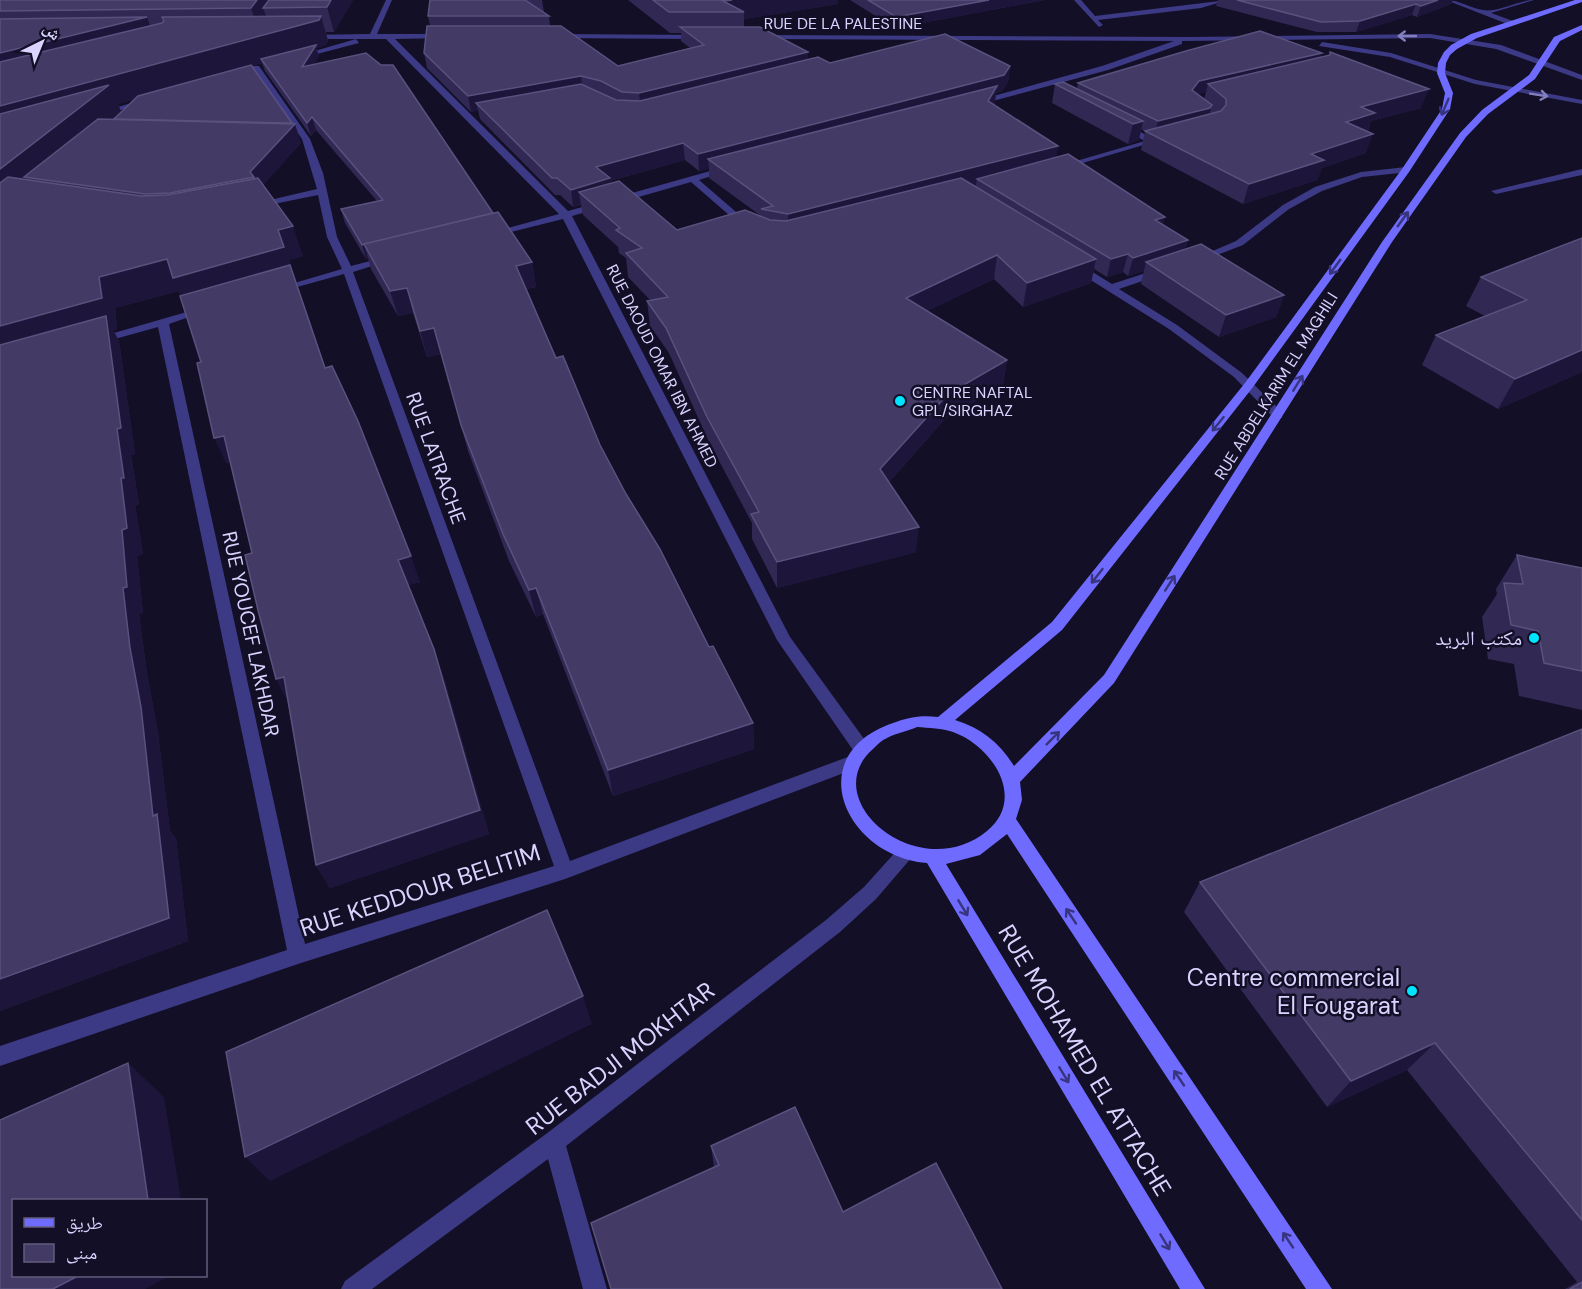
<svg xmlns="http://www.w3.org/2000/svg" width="1582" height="1289" font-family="'DM Sans','Noto Naskh Arabic',sans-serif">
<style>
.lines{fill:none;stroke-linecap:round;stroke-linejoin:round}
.street{fill:#3d3a85;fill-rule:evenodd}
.secondary{fill:#6f6bff;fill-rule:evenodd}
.wall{fill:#312854;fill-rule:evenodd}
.shaded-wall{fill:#1d163a}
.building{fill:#433a66;stroke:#5a527e;stroke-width:1.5}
.oneway{stroke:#837fbc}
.oneway2{stroke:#38347d}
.poi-dot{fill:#00e5ff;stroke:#130f26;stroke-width:2}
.labels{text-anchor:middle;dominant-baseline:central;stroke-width:5;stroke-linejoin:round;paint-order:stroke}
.far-street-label{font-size:16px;fill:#d9d4ff;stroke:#130f26}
.far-poi-label{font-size:16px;fill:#d9d4ff;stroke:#130f26;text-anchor:start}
.street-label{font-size:20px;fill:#d9d4ff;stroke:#130f26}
.poi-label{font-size:20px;fill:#d9d4ff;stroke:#130f26;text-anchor:end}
.near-street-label{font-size:24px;fill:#d9d4ff;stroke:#130f26}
.near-poi-label{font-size:24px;fill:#d9d4ff;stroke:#130f26;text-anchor:end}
</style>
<rect width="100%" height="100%" fill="#130f26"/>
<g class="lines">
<g class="street">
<path d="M386,0H392L377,34H450L447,38L395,39L568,211L728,166L732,169L699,180L750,224V228H744L691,182L572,216L790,637L867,743L869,748L867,753L861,754L855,753L777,640L563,219L491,237L486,234L559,214L386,39H356L359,43L298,59L294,57L356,39H309L306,35L370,34Z"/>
<path d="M1074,0H1081L1095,16L1228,0L1201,8L1098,20L1103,25L1099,27Z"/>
<path d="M1446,0C1460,0 1469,8 1483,10C1496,13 1519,0 1534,0L1491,13L1513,21L1510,25Z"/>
<path d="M555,34L699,35L703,37L699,39L552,38Z"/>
<path d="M1430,34L1501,45L1582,75V80L1496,49L1430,38L1182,41V44L1108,70L978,105H975V101L1102,66L1174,41L759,39L755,37L759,35L1190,37Z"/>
<path d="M1322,42L1391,53L1476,80L1582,100V104L1475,84L1390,57L1319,46Z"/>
<path d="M253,66H259L310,139L323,173L337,237L351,266L389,256L394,259L353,272L570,861L845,758L851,756L857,758L859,763L857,768L565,879L298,964L0,1066V1046L287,950L158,327L97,344L93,343V339L204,307L209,310L169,324L305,944L554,866L344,274L279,292L274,289L342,269L327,237L318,195L254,208L249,205L317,189L302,139L252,68Z"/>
<path d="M148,98H151V102L102,115L98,113Z"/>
<path d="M1120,124H1126L1157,141L1059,170V166L1145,141L1120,128Z"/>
<path d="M1406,167L1409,168V172L1362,177L1322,191L1289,209L1243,245L1199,262L1194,259L1236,241L1283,205L1315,187L1361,172Z"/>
<path d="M1582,169V175L1496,194L1491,191Z"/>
<path d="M1073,265H1081L1112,284L1158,269H1166V273L1119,289L1177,325L1242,373L1282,412V418H1274L1234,377L1169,329L1073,269Z"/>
<path d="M906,844L912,847L915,852L912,857L876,899L840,932L566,1146L607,1289H583L548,1159L372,1289H341L345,1281L546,1134L826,920L864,887L900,847Z"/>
</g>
<path class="secondary" d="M1575,0H1582V2L1477,38L1457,49L1450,55L1446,63L1445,73L1453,93L1450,109L1409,172L1253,387L1062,630L955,720C981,728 1000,743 1014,766L1104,675L1382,242L1460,133L1482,110L1529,75L1554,37L1582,25V30L1560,41L1535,79L1488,114L1466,137L1392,242L1114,683L1020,782L1022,800L1016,819L1332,1289H1306L1007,834L980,855L946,864L1205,1289H1180L927,863C845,856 800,755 893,723C909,717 921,715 938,717L1052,622L1245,383L1402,169L1442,109L1445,93L1437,73L1438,63L1444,52L1451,45L1471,34ZM917,727C929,728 942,728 953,732C992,746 1027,798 987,831C919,887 815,800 873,749C877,745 882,740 887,738C896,733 908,731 917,727Z"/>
</g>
<g class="wall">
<path d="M0,0H353L334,32H326L328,41L326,45L316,48L319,56L314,64L493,213L532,262L536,287L527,289L556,358L600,445L709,647L753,723L754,749L613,796L543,614L536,617L509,561L468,451L441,354L427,357L413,313L398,316L371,269L368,258L366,259L345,223L341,209L377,201L316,130L311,136L265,71L262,63L252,66L301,143L263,185L303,256L289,260L325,368L420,582L408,585L443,675L489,834L330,888L316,865L288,703L230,462L226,463L201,362L181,296L179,291L115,308L117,329L113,330L119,341L135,454L131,455L139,504L135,505L143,554L137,556L143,613L139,614L147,674L158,733L170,831L176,839L188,941L0,1011ZM135,99L121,112L118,104Z"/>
<path d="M430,0H542L544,12H542L549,16L550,26L618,66L690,48L681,41V33H670L628,0H838V4L744,19V27L808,59L830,63L1010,66L1008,82L1002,91L996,93L994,105L1058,146L1056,157L1188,240L1185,250L1284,295L1276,317L1219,337L1141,284L1144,271L1128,276L1123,272L1107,277L1094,269L1091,283L1023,307L994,279L927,311L1007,360L1003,385L945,419L889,482L916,552L777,588L752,539V523L709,442L669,353L650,326L647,301H651L628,277L626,258L619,253L618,247L583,215L581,205L573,207L560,195H555L480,119L478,110L471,112L427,68L424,53L430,26L428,16ZM685,160L699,171L709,168V178L761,216L677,230L611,183L610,181Z"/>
<path d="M850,0H1045L895,28Z"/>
<path d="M1218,0H1453L1451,4L1417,17L1412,15L1356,32H1317L1216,6Z"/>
<path d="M1321,57L1421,108L1371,121L1368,131L1366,153L1322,168L1317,180L1243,204L1141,150L1145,131L1141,129L1139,140L1128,144L1052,103L1055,84L1077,89L1078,83ZM1206,92L1204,99L1198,94Z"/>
<path d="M1582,238V372L1498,409L1422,365L1436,335L1485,316L1466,306L1481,277Z"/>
<path d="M1517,555L1582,568V710L1519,696L1514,664L1488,659L1482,617L1497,594L1496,589Z"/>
<path d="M1582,729V1289H1565L1577,1282L1407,1070L1327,1107L1184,912L1200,882Z"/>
<path d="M711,1146L843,1212L1002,1289L714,1167Z"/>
</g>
<g class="shaded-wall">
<path d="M257,0H283L263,8L268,21L259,33L251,8Z"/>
<path d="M331,0H353L334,32L327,7Z"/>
<path d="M732,0H838V4L744,19V12L723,1Z"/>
<path d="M989,0H1045L895,28L896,17Z"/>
<path d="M1438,0H1453L1451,4L1417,17L1421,6Z"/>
<path d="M1416,4L1412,15L1356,32L1360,21Z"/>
<path d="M321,16L328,41L326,45L316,48L319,56L305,79L261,59L262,63L118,104L121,112L38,179L24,177L29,187L0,210V106Z"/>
<path d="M147,17L156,43L0,83V53Z"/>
<path d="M808,52V67L641,109L639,93Z"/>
<path d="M1322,53L1318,67L1208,84L1206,92L1196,95L1192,90L1199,81Z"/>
<path d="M1010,66L1008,82L1002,91L996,93L995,103L986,118L708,159L709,168L699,171L698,154Z"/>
<path d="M581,76L583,92L476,103L478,110L471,112L468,96Z"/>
<path d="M1429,89L1421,108L1371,121L1367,132L1346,122L1361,107Z"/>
<path d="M1212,105L1208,120L1154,136L1158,121Z"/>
<path d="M312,117L316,130L311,136L307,123Z"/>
<path d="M1143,121L1139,140L1128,144L1133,124Z"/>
<path d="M295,124L301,143L259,190L179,214L170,193L250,172Z"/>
<path d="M1373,134L1366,153L1322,168L1317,180L1243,204L1249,184L1311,154Z"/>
<path d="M683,143L685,160L610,181L612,196L579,192L581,205L573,207L571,190L596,167Z"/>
<path d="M1058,146L1055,164L977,179L976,185L788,234V214Z"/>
<path d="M1165,217L1160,235L1155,220Z"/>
<path d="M293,226L303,256L289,260L334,393L187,309L179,291L115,308L117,329L113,330L119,341L135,454L131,455L139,504L135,505L143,554L137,556L143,613L139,614L147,674L158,733L170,831L176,839L188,941L0,1011V979L153,816L0,348V322L99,277Z"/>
<path d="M1188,240L1183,258L1146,262L1144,271L1128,276L1133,258Z"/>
<path d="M364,244L368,258L366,259L362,245Z"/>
<path d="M1128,254L1123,272L1107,277L1111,259Z"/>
<path d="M997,255L994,279L904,322L906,298Z"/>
<path d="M1096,259L1091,283L1023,307L1027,283Z"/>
<path d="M532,262L536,287L521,290L516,266Z"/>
<path d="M407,288L413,313L398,316L390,291Z"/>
<path d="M1284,295L1276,317L1219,337L1226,315Z"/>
<path d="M434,328L441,354L427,357L420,331Z"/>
<path d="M1582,350V372L1498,409L1515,379Z"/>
<path d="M1007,360L1003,385L945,419L878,494L880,469L948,394Z"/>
<path d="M224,436L235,461L226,463L214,438Z"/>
<path d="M919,527L916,552L777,588V562Z"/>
<path d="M411,556L420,582L407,586L398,560Z"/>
<path d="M536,588L543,614L536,617L529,590Z"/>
<path d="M434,649L443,675L489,834L330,888L316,865Z"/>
<path d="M284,677L289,705L276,679Z"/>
<path d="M753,723L754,749L613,796L608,770Z"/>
<path d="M583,996L592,1024L270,1181L245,1157Z"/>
<path d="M1435,1043L1407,1070L1327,1107L1351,1081Z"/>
<path d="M128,1063L164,1097L181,1200H148Z"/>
<path d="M80,1275H172L145,1289H53Z"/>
</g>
<g class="building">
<path d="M0,0H257L251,8L0,11Z"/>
<path d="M269,0H331L327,7L263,8Z"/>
<path d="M430,0H525L549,16H428Z"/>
<path d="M653,0H732L723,1L744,12H669Z"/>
<path d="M868,0H989L896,17Z"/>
<path d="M1237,0H1438L1421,6L1416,4L1360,21L1321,22Z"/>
<path d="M321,16L319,20L0,106V62L162,23L164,21L162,17Z"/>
<path d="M147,17L0,53V19Z"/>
<path d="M427,26H561L618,66L704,45L680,27H760L808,52L639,93L622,92L601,81L581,76L468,96L424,53Z"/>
<path d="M1260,31L1322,53L1199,81L1192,90L1212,105L1210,108L1158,121L1078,83L1186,51Z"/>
<path d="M945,34L1010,66L1004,75L698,154L683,143L596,167L610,178L571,190L557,178H552L476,103L581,84L616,100L640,101L818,57L830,63Z"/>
<path d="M316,45L302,67L366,53L381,65H393L493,213L362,245L341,209L383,200L312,117L307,123L261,59Z"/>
<path d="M1330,52L1429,89L1361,107L1375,113L1346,122L1373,134L1311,154L1324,160L1249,184L1145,131L1221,111L1226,105V99L1208,84L1330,55Z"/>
<path d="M251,65L292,123L114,119L138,96Z"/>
<path d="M1063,82L1143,121L1133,124L1055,84Z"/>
<path d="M109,85L0,169V114Z"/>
<path d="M997,86L988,101L1058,146L788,214L761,209L773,206L708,159Z"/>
<path d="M98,119L295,124L250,172L254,177L170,193L145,194L24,177Z"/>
<path d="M1068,154L1165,217L1155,220L1188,240L1133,258L1128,254L1111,259L977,179Z"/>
<path d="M8,177L141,196L167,195L258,178L293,226L278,230L284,247L173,278L167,259L99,277L102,298L0,326V183Z"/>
<path d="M961,178L1096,259L1027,283L997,255L906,298L1007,360L948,394L880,469L919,527L777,562L751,514L759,512L707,417L666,328L647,301L668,297L626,253L642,248L616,230L620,228L579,192L619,181L677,230L745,210L770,220L786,221Z"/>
<path d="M498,212L532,262L516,266L556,358L563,356L600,445L626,494L660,549L709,647L713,646L753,723L608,770L536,588L529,590L503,534L461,425L434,328L420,331L407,288L390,291L364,244Z"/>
<path d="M1582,238V350L1515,379L1436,335L1527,300L1481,277Z"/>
<path d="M1201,244L1284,295L1226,315L1146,262Z"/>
<path d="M290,265L325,368L332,366L358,421L411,556L398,560L434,649L480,810L316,865L284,677L276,679L258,610L245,555L252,553L224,436L214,438L197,363L201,362L180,296Z"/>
<path d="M106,316L121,428L117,429L124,478H121L127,528L122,530L127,587L123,588L130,648L141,707L153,816L157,814L169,918L0,979V345Z"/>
<path d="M1517,555L1582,568V671L1544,663L1538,631L1511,625L1504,583L1523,584Z"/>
<path d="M1582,729V1220L1435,1043L1351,1081L1200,882Z"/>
<path d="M547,910L583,996L245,1157L226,1052Z"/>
<path d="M128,1063L148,1200H14V1275H80L53,1289H0V1120Z"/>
<path d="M795,1107L843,1212L936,1163L1002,1289H611L591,1223L719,1165L711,1146Z"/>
<path d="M1582,1282V1289H1570Z"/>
</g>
<defs><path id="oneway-shaft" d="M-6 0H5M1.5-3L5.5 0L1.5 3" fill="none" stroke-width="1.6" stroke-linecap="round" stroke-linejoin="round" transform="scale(1.5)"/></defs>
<g class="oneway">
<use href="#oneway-shaft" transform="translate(1407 36) rotate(180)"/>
<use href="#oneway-shaft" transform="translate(1539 95) rotate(9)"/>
</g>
<g class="oneway2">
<use href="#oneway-shaft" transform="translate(1445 107) rotate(113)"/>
<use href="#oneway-shaft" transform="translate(1403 219) rotate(-54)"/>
<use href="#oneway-shaft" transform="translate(1335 267) rotate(126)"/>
<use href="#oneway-shaft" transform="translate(1298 383) rotate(-58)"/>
<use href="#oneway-shaft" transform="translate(1218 424) rotate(129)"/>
<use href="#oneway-shaft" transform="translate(1097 576) rotate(128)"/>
<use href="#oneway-shaft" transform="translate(1170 583) rotate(-57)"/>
<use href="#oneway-shaft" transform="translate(1053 738) rotate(-45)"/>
<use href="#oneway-shaft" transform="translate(963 908) rotate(59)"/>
<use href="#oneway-shaft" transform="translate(1071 916) rotate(-124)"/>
<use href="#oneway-shaft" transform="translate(1064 1075) rotate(59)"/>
<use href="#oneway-shaft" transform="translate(1179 1078) rotate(-124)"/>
<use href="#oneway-shaft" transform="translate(1288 1240) rotate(-124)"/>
<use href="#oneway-shaft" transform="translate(1165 1242) rotate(59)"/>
</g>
<g class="poi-dot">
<circle cx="900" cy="401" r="6"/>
<circle cx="1534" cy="638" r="6"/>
<circle cx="1412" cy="991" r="6"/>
</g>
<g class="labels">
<g class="far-street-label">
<text x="843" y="23">RUE DE LA PALESTINE</text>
<text transform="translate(662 366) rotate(63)">RUE DAOUD OMAR IBN AHMED</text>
<text transform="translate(1276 386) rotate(-58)">RUE ABDELKARIM EL MAGHILI</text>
</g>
<g class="far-poi-label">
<text x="912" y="392">CENTRE NAFTAL<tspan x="912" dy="18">GPL/SIRGHAZ</tspan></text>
</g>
<g class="street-label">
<text transform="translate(436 458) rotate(70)">RUE LATRACHE</text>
<text transform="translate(251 634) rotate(78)">RUE YOUCEF LAKHDAR</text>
</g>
<g class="poi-label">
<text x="1522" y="638">مكتب البريد</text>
</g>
<g class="near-street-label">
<text transform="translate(420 890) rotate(-18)">RUE KEDDOUR BELITIM</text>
<text transform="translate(620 1058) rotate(-38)">RUE BADJI MOKHTAR</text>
<text transform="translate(1085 1060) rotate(59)">RUE MOHAMED EL ATTACHE</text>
</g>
<g class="near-poi-label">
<text x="1400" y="977">Centre commercial<tspan x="1400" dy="28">El Fougarat</tspan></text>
</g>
</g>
<rect x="12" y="1199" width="195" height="78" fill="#130f26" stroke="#625e7d" stroke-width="1.5"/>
<rect x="24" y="1218" width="30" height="9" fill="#6f6bff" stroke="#625e7d" stroke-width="1.5"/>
<text x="66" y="1229" font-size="18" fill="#d9d4ff">طريق</text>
<rect x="24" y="1244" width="30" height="18" fill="#433a66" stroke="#625e7d" stroke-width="1.5"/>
<text x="66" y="1259" font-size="18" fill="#d9d4ff">مبنى</text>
<g transform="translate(42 42) rotate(43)" stroke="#130f26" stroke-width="4.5" paint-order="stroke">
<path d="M0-4.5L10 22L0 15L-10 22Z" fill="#d9d4ff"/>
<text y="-9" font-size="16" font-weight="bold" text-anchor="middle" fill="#d9d4ff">ش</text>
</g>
</svg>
